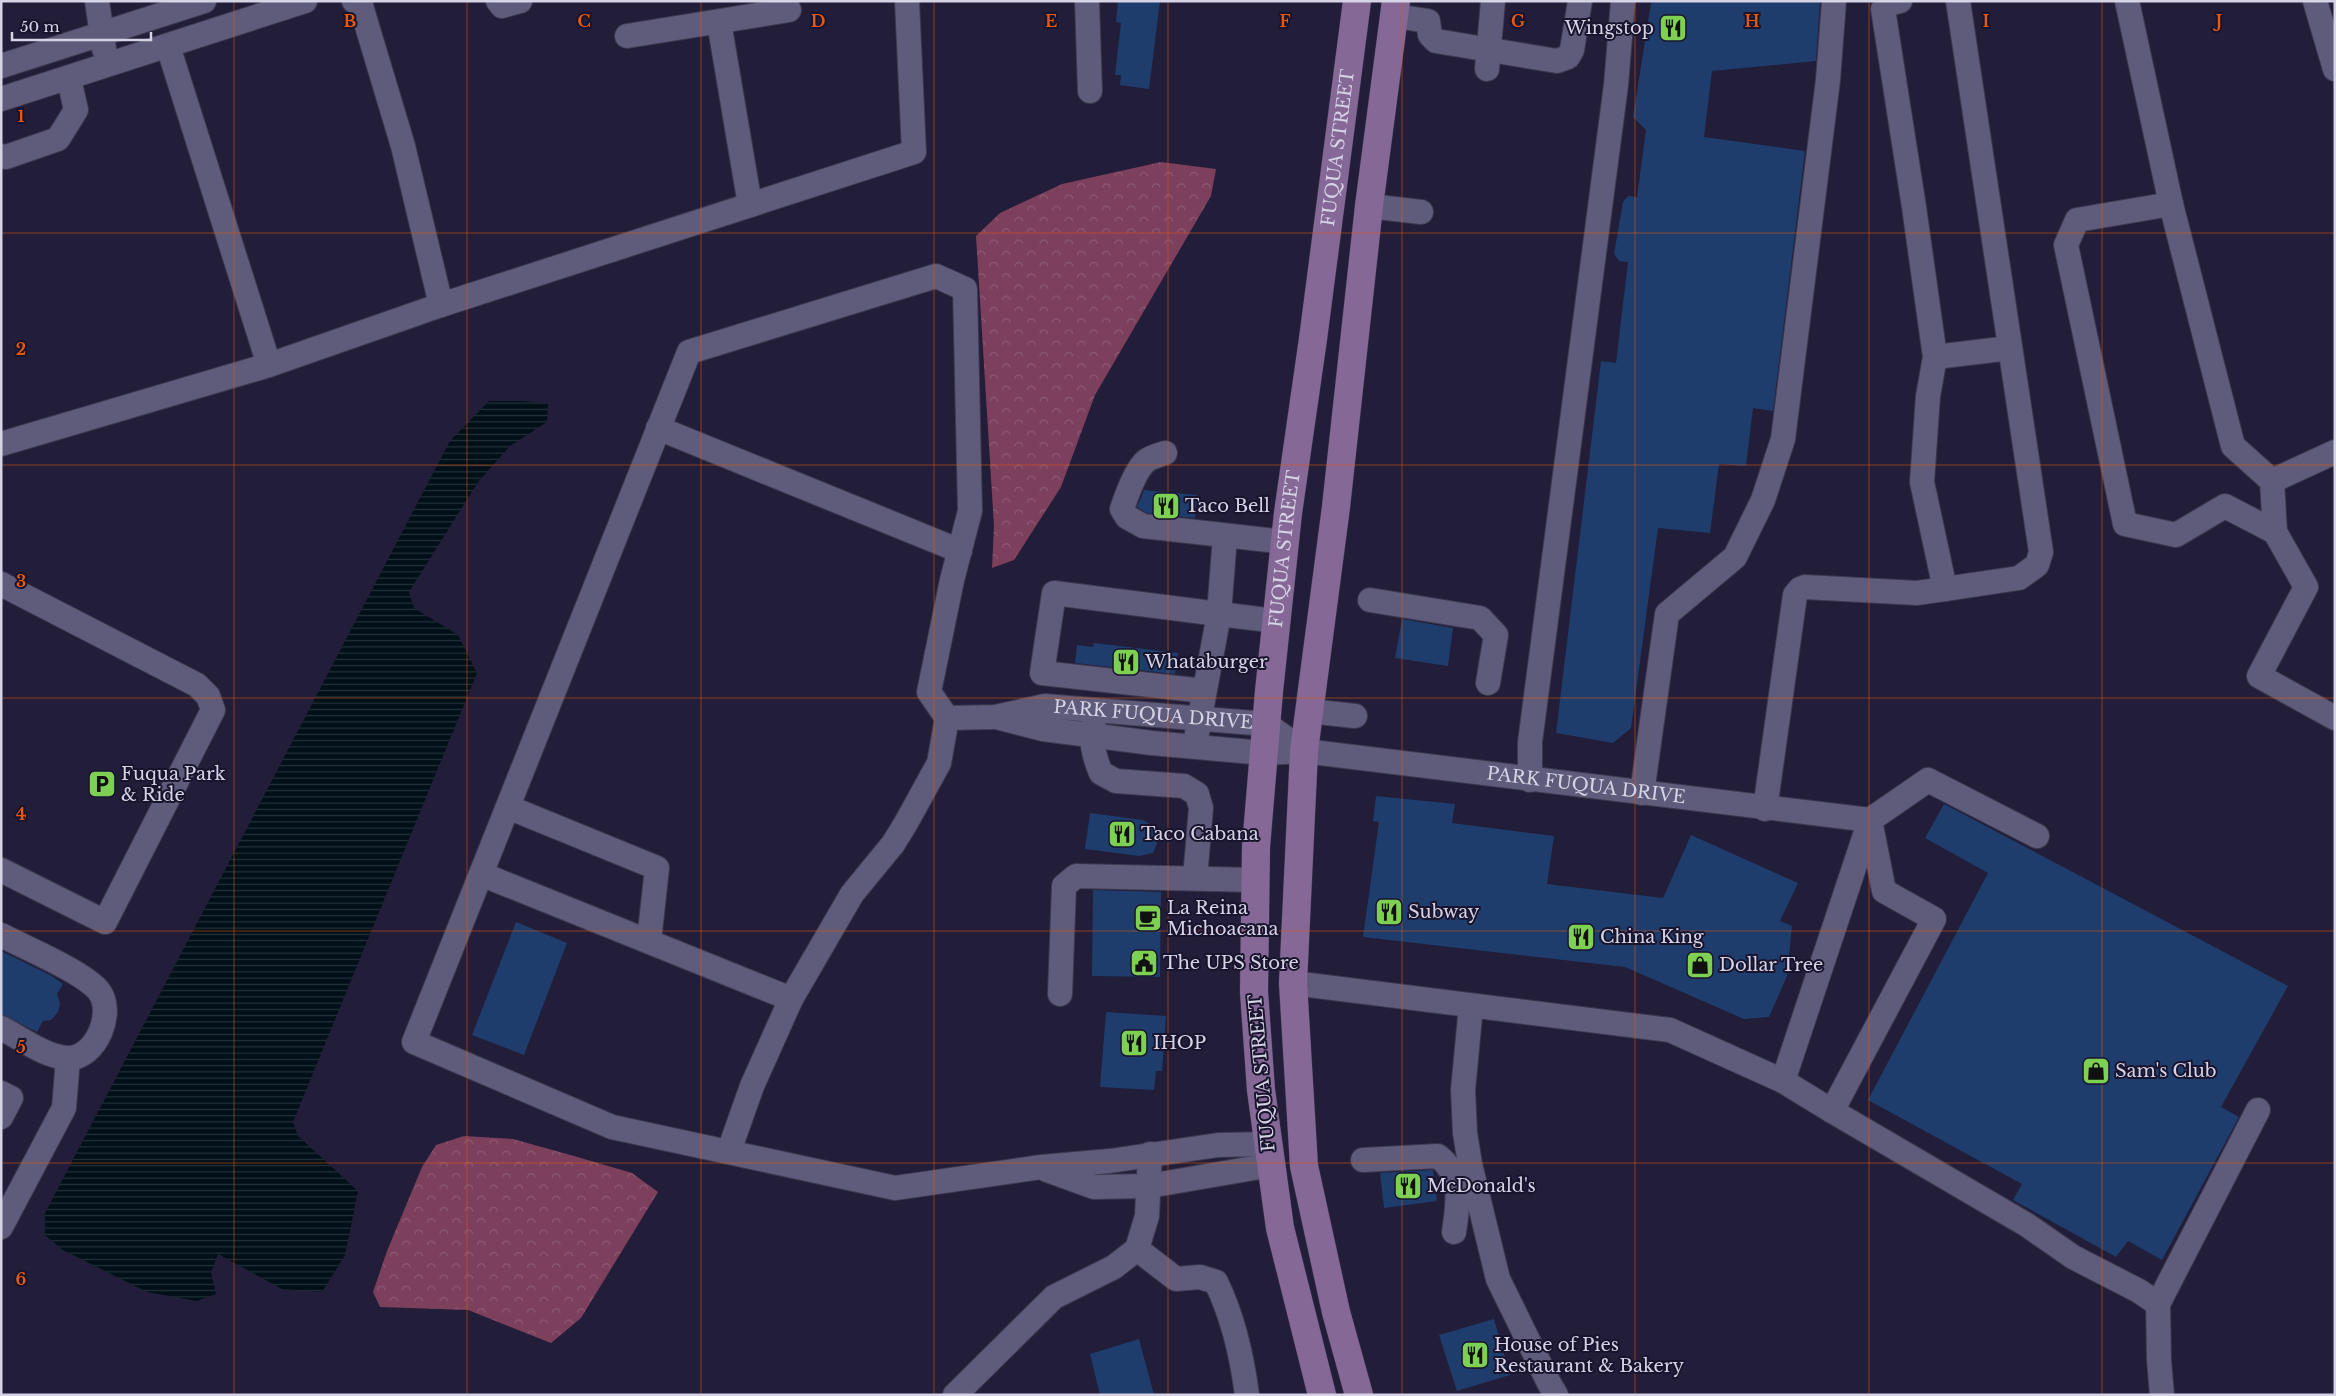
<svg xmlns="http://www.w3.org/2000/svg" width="2336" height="1396" font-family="'Libre Baskerville',serif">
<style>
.forest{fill:url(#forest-crowns)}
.water{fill:url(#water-rules)}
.building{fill:#1e3d6d}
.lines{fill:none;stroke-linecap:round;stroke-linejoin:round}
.minor-casing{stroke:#3c384f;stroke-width:26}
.major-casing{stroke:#3c384f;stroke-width:29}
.minor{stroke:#5f5b7a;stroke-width:24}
.major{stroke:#856896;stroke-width:28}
.grid{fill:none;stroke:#e8590c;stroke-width:1;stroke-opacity:0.55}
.labels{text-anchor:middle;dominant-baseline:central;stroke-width:4;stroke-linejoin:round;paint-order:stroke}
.poi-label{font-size:18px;fill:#d5d3e5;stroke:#19142e;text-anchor:start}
.street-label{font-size:18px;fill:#d5d3e5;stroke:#19142e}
.grid-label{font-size:16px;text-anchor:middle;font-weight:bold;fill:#e8590c;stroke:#19142e;stroke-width:4;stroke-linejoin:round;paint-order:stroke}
</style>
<defs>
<pattern id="forest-crowns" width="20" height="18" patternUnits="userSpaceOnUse" patternTransform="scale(1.25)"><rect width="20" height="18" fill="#7c3f5c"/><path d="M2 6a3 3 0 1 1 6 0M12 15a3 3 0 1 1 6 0" fill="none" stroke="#8e5a73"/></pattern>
<pattern id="water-rules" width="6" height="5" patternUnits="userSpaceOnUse" patternTransform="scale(1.25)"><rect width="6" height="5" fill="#000f18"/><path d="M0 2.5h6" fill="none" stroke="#243139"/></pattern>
</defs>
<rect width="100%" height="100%" fill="#221d38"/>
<g class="forest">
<path d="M1161,162L1216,169L1211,196L1095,395L1061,487L1014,560L992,568L994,526L976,236L1000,213L1062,184Z"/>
<path d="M464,1136L513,1139L574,1156L632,1173L658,1192L581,1318L551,1343L468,1310L380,1307L373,1292L387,1251L422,1167L436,1145Z"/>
</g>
<path class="water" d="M489,401H524L548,404L547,422L510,446L478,482L409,592L414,608L458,635L477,673L293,1122L298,1136L358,1191L345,1255L322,1292L282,1289L218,1254L211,1273L216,1294L197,1301L147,1292L63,1250L45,1235V1213L450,441Z"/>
<g class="building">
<path d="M1118,1H1160L1149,89L1120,85L1121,75H1115L1121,23L1116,22Z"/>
<path d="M1667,1H1820L1816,61L1712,71L1704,137L1805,151L1773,411L1753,408L1746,466L1719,464L1710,533L1658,528L1631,728L1613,743L1556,733L1601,361L1616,363L1628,262L1619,261L1614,254L1623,202L1628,196L1637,197L1646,130L1633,117L1651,3Z"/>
<path d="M1144,490L1197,495L1195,518L1147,513L1137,507Z"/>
<path d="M1402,619L1453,628L1448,666L1395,658Z"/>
<path d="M1094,643L1178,653L1175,674L1075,663L1077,645L1093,647Z"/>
<path d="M1376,796L1455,804L1452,823L1554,836L1547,884L1663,898L1691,835L1798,883L1780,921L1792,926L1787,976L1769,1017L1744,1019L1625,967L1363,937L1379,822L1373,821Z"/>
<path d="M1944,804L2288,986L2221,1107L2239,1117L2162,1260L2128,1241L2116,1257L2013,1200L2022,1184L1868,1100L1988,873L1925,838Z"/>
<path d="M1090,813L1143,820L1155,827L1158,841L1153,853L1139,856L1085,849Z"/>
<path d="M1093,890L1161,892L1160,977L1092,976Z"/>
<path d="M516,922L567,943L524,1055L472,1035Z"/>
<path d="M1,951L50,975L63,984L57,994L60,1003L58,1012L51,1020L43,1021L37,1032L1,1014Z"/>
<path d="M1106,1012L1166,1016L1162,1071H1156L1154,1090L1100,1087Z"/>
<path d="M1433,1170L1437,1201L1384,1208L1380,1173Z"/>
<path d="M1494,1319L1510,1375L1457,1391L1439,1335Z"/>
<path d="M1139,1339L1154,1395H1100L1090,1354Z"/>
</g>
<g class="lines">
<g class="minor-casing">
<g id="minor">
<path d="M97,1L104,49"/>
<path d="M354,1L361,6L403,146L441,305"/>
<path d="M498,1L502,6L520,1"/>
<path d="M1087,1L1090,91"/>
<path d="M1900,1L1887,4L1883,9L1914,207L1935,357L1928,396L1922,482L1945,589"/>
<path d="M2127,1L2171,204L2233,446L2272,481L2275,532"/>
<path d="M2315,1L2335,69"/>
<path d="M1395,16L1428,21L1430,35L1436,41L1557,61L1568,57L1572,50L1580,1"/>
<path d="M719,22L750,205"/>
<path d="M627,36L789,10"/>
<path d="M168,46L269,365"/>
<path d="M1,66L204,1"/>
<path d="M1487,69L1493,1"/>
<path d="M1,99L305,1"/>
<path d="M1,156L6,157L58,139L76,110L69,79"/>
<path d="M2171,204L2077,220L2066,245L2125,524L2176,535L2225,506L2275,532L2306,587L2259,676L2335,718"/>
<path d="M1369,206L1421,212"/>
<path d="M1935,357L2010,348"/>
<path d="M658,428L960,551"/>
<path d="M1,444L269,365L441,305L914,152L907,1"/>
<path d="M1165,453C1159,455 1151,457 1146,461C1136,469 1126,497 1122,509L1127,517L1143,526L1285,542"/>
<path d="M2272,481L2335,452"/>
<path d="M1225,536L1219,614L1276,621"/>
<path d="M1,584L197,685L208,696L213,710L105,922L1,870"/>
<path d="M1370,600L1480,618L1496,635L1488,683"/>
<path d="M1309,711L1355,716"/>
<path id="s1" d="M1000,718L1043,729L1152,743L1263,753L1304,751L1870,820L1884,891L1934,919L1832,1111L2027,1225L2073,1257L2139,1291L2158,1304L2159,1360L2162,1395"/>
<path d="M1094,719C1090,739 1093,754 1101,773L1116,781L1184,786L1197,794L1201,808L1195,878"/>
<path d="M1197,733L1219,614L1054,593L1042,673L1204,691"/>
<path d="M1530,780V742L1616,85L1623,1"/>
<path d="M1642,793L1667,614L1735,557L1763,500L1783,439L1828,80L1834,1"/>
<path d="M508,807L657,868L649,941"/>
<path d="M1765,809L1795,595L1800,589L1805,587L1917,593L1945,589L2019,578L2037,565L2041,552L1958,1"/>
<path d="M481,874L791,999"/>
<path d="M1,935C26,948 81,971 98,990C116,1011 96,1059 68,1058C45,1057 21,1038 1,1028"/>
<path d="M1293,983L1670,1030L1783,1081L1870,820L1928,780L2037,836"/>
<path d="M1060,994L1064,886L1076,876L1255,880"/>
<path d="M1471,1006L1463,1090L1465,1133L1470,1164L1498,1279L1549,1383L1556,1395"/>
<path d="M1783,1081L1832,1111"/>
<path d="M1,1093L11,1098L1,1117"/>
<path id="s2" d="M1268,1144L1218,1145L1110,1161L1041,1167L895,1188L612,1127L414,1042L689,352L936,276L965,289L970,511L952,580L929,692L947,718L995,717L1045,706L1266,724L1304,751"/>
<path d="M729,1151L752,1086L791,999L852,894L893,844L906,823L939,763L947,718"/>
<path d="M1363,1160L1438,1156C1464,1177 1458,1203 1454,1232"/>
<path d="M1047,1170L1094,1187L1149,1186L1271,1165"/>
<path d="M1,1227L64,1108L68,1058"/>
<path d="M1137,1249L1176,1279L1200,1277L1216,1282C1233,1317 1242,1356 1247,1395"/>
<path d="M2158,1304L2258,1110"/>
<path d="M955,1395L1054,1297L1114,1267L1137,1249L1147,1216L1150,1154"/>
</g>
</g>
<g class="major-casing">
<g id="major">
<path id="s3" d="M1322,1395L1280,1228L1261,1090L1254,992L1256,847L1269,691L1288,513L1313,339L1357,1"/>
<path d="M1359,1395L1336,1312L1304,1166L1293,983L1304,751L1336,507L1369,206L1396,1"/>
</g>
</g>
<use href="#minor" class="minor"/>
<use href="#major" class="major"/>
</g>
<path class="grid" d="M234,1V1395M467,1V1395M701,1V1395M934,1V1395M1168,1V1395M1402,1V1395M1635,1V1395M1869,1V1395M2102,1V1395M1,233H2335M1,465H2335M1,698H2335M1,931H2335M1,1163H2335"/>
<defs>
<g id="restaurant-square" transform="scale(1.4375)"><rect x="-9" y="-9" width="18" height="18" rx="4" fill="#7ed053" stroke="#19142e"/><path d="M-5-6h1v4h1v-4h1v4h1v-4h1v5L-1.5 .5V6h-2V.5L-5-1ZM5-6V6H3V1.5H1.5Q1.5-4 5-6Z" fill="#111"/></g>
<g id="parking-square" transform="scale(1.4375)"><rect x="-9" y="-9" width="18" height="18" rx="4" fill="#7ed053" stroke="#19142e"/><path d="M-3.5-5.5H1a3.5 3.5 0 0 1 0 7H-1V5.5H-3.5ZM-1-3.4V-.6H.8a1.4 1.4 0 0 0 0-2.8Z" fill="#111"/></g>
<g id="cafe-square" transform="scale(1.4375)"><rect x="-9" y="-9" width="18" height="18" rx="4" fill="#7ed053" stroke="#19142e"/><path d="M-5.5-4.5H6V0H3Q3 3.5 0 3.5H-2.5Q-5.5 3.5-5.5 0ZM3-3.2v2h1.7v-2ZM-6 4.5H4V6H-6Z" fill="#111"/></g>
<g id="civic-square" transform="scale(1.4375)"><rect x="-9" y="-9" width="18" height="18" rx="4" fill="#7ed053" stroke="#19142e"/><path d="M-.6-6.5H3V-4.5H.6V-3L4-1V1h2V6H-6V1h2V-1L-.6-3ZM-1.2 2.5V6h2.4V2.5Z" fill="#111"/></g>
<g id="shop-square" transform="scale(1.4375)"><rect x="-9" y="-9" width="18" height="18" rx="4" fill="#7ed053" stroke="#19142e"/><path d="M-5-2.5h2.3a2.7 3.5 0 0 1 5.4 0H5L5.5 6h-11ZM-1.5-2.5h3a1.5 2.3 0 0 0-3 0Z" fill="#111"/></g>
</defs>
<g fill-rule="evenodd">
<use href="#restaurant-square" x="1673" y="28"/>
<use href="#restaurant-square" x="1166" y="506"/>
<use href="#restaurant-square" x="1126" y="662"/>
<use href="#parking-square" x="102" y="784"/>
<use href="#restaurant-square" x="1122" y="834"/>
<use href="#restaurant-square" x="1389" y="912"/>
<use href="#cafe-square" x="1148" y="918"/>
<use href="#restaurant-square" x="1581" y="937"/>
<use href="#civic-square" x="1144" y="963"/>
<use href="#shop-square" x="1700" y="965"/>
<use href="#restaurant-square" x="1134" y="1043"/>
<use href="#shop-square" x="2096" y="1071"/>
<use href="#restaurant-square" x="1408" y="1186"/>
<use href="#restaurant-square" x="1475" y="1355"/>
</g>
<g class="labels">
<g class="poi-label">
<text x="1654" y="28" text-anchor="end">Wingstop</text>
<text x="1185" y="506">Taco Bell</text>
<text x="1145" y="662">Whataburger</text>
<text x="121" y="774">Fuqua Park<tspan x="121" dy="21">&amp; Ride</tspan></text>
<text x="1141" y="834">Taco Cabana</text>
<text x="1167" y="908">La Reina<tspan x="1167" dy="21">Michoacana</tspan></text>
<text x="1408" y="912">Subway</text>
<text x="1600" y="937">China King</text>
<text x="1163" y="963">The UPS Store</text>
<text x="1719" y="965">Dollar Tree</text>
<text x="1153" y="1043">IHOP</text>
<text x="2115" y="1071">Sam's Club</text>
<text x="1427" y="1186">McDonald's</text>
<text x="1494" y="1345">House of Pies<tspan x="1494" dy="21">Restaurant &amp; Bakery</tspan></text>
</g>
<g class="street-label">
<text stroke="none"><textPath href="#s3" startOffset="1259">FUQUA STREET</textPath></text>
<text stroke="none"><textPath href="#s3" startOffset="854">FUQUA STREET</textPath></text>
<text stroke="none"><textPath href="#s2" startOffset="2561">PARK FUQUA DRIVE</textPath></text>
<text stroke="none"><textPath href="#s1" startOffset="591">PARK FUQUA DRIVE</textPath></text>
<text transform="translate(1262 1073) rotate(-95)">FUQUA STREET</text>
</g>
</g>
<g class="grid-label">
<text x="350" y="27">B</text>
<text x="584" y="27">C</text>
<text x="818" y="27">D</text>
<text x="1051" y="27">E</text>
<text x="1285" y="27">F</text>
<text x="1518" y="27">G</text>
<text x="1752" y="27">H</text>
<text x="1986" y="27">I</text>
<text x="2219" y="27">J</text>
<text x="21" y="122">1</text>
<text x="21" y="355">2</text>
<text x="21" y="587">3</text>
<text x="21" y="820">4</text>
<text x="21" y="1053">5</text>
<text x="21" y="1285">6</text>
</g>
<rect width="2336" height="1396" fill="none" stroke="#d5d3e5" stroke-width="5"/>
<path d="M12 32v8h139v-8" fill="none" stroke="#d5d3e5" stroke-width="2.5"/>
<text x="20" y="32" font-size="15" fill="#d5d3e5" stroke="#19142e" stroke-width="4" paint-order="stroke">50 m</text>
</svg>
